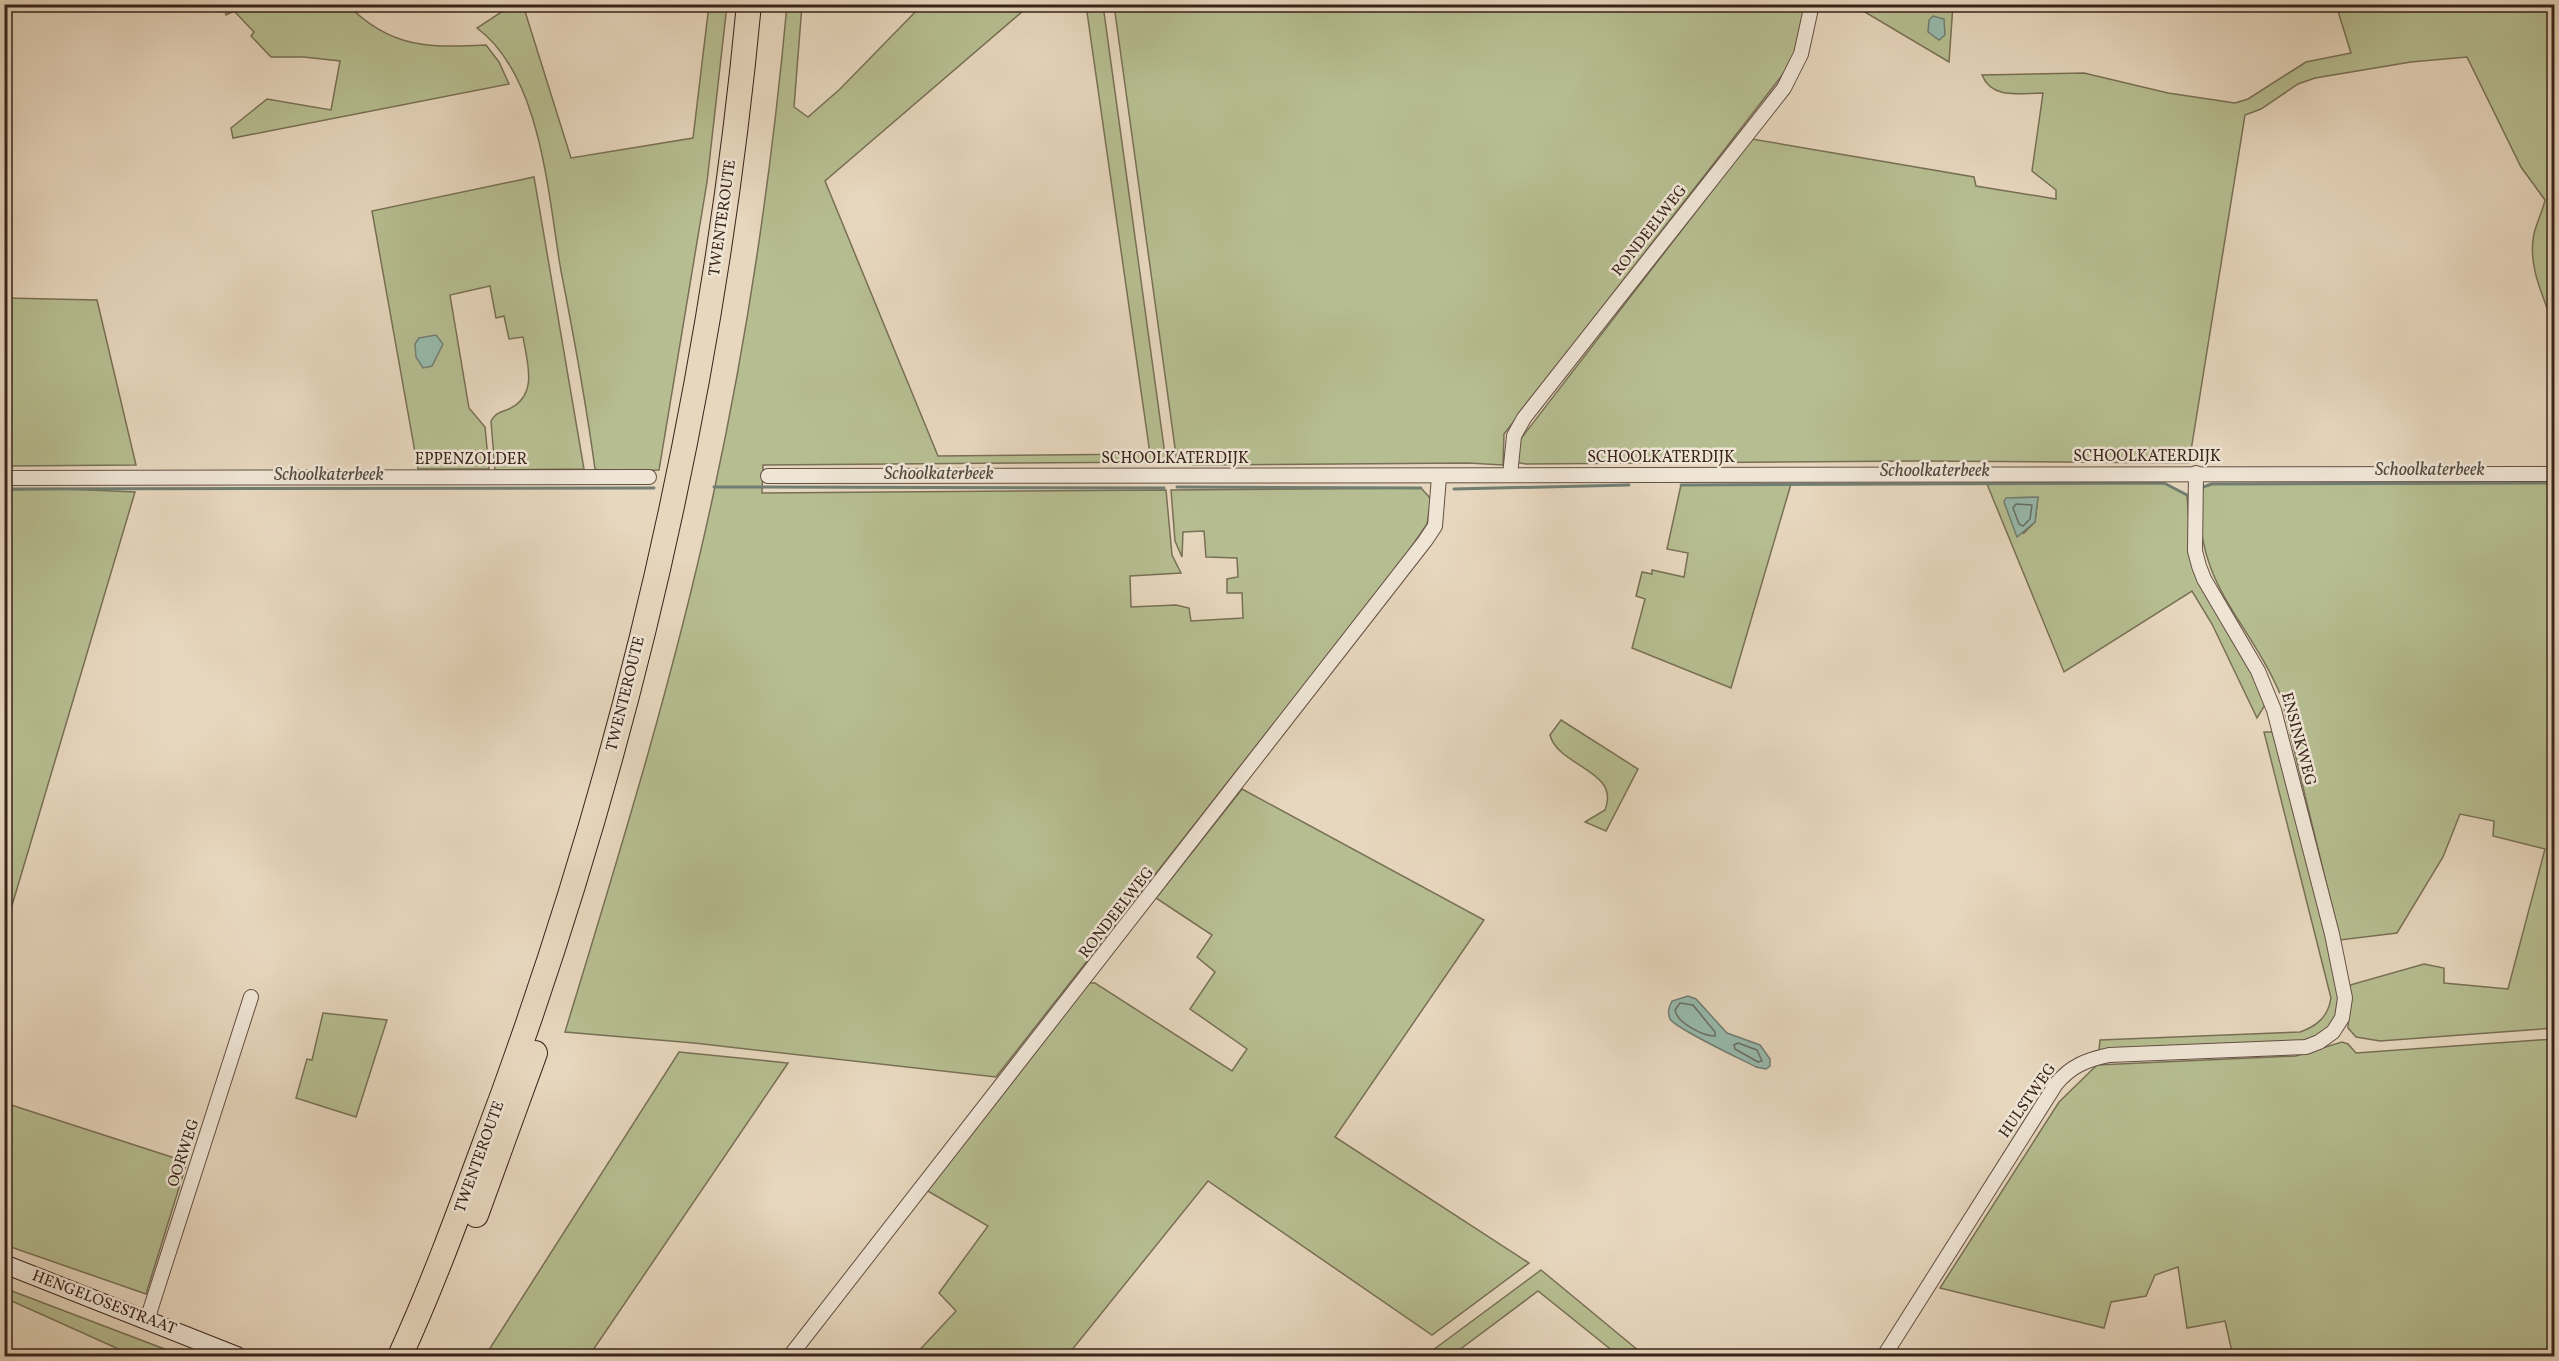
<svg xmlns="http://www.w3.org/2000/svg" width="2559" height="1361" font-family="Vollkorn,serif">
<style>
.green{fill:#b6be91;stroke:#787056;stroke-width:1.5;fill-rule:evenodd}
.water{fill:#97baad;stroke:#717e73;stroke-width:1.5}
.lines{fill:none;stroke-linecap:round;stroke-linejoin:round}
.shore{stroke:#686e64;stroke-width:1.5}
.stream{stroke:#717e73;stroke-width:3}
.street-casing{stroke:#645044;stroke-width:16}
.secondary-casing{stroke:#39231b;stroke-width:20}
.highway-casing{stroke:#39231b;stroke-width:26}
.street{stroke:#efe5d5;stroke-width:14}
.secondary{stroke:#efe5d5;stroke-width:18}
.highway{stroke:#e7d7be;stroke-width:24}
.labels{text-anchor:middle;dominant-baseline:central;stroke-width:5;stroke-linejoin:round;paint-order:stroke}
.street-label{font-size:16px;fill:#39231b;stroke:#efe5d5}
.water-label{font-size:18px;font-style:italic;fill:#504940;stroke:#efe5d5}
</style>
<rect width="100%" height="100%" fill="#e7d7be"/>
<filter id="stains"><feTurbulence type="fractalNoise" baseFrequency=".00333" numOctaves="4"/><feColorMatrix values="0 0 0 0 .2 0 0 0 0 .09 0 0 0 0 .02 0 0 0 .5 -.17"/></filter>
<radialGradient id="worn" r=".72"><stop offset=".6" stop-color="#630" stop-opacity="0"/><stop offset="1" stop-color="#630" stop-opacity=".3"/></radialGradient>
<g class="green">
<path d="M223,4L348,5C390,48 429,48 486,45L499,62L509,84L233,138L231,128L267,99L331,110L340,61L304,57H271L251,36L254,32L234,11L226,15Z"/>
<path d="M512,5H523L571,158L693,138L709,5H727L707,182L659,470L608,472L595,469C586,403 574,337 561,271C548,197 542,76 477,28Z"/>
<path d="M787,5H802L794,107L808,117L840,89L922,5H1030L825,181L938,456L1150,454L1086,5H1103L1166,462L763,465L762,493L1166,490L1172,555L1181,573L1130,576L1131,607L1176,605L1189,608L1191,621L1243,618L1242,593H1227V579L1238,577L1237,558L1206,557L1204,531L1183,532L1182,557L1175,541L1171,490L1421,488L1431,499L1427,524L1406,555L996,1077L694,1043L565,1032C619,855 674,677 713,496C748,335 772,169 787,5Z"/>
<path d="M1114,5H1808L1794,60L1504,434L1503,465L1468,463L1194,465L1177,462Z"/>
<path d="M1853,5H1953L1949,62Z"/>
<path d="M2336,5H2554V329C2546,300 2529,272 2533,240C2534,227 2542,214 2545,200L2521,167L2467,57L2411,62L2315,78L2298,84L2261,109L2245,115L2189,463L1919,461L1526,464L1514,462L1516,445L1752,139L1974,177L1976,186L2056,199V190L2032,171L2043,93C2021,93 1992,100 1982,75L2084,73L2168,93L2235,103L2248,99L2306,62L2351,53Z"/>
<path d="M534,177L584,469L495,470L491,421C495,413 501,412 509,409C539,395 527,362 523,337L509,339L504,316L496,318L490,286L450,295L469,408L485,427L489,469H418L372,211Z"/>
<path d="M5,298L97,300L136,465L5,466Z"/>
<path d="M2164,483L2187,495L2192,563L2260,687L2265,705L2257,718L2212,624L2192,591L2064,672L1987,484ZM2038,497L2035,522L2023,534Z"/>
<path d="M2554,483V1028L2380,1041L2356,1037L2348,1028L2350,985L2424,964L2444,968V983L2508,989L2545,849L2493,836L2494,821L2460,814L2443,857L2397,933L2340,940L2281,696C2250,621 2192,582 2201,492L2203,487L2212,484Z"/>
<path d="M1791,484L1731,688L1632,648L1645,599L1636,596L1642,572L1652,574V570L1684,577L1688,553L1667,549L1681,485Z"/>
<path d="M67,489L135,492L5,929V490Z"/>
<path d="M1561,720L1638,769L1606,831L1585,822L1605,810C1621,770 1558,767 1550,735Z"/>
<path d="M2264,732H2275L2334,962L2341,1014L2318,1040L2099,1050L2100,1040L2300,1032C2317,1026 2328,1017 2331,998Z"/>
<path d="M1242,789L1484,920L1335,1137L1529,1263L1432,1335L1208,1181L1067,1356H914L956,1311L939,1293L988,1226L926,1190L1089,983H1095L1232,1071L1247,1049L1190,1009L1215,972L1197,957L1212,935L1156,898Z"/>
<path d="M323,1013L387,1020L356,1117L296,1098L307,1059L312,1060Z"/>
<path d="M2554,1039V1356H2233L2225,1321L2187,1328L2178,1267L2155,1275L2146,1296L2111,1302L2104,1328L1940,1288L2059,1102L2097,1065L2296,1056L2342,1042L2348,1044L2356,1053Z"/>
<path d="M679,1052L788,1063L589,1356H485Z"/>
<path d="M5,1103L187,1162L146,1294L5,1245Z"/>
<path d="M1541,1270L1645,1356H1619L1538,1291L1451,1356H1425Z"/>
<path d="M4,1288L183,1356H134L5,1298Z"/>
</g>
<g class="water">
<path d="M1933,16L1944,19L1945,35L1939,40L1928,32L1929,20Z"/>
<path d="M436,335L443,344L432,366L423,368L416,357L415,344L419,338Z"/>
<path d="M2038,497L2035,522L2017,537L2004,502L2006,498Z"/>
<path d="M1688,996L1696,999L1727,1033L1760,1045L1770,1059V1066L1766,1069L1756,1067C1741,1059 1676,1029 1670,1019C1667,1012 1669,1007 1672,1001Z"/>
</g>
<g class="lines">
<g class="shore">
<path d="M2016,504L2032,505L2030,519L2023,526L2019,524L2013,508Z"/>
<path d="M1680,1003L1693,1005L1715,1032V1036C1703,1036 1677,1023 1675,1010Z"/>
<path d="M1738,1043L1757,1050L1762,1061L1758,1062L1735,1049L1734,1045Z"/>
</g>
<g class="stream">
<path d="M1681,485L2164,483L2187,495"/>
<path d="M714,487L1164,488"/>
<path d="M1177,487L1421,488"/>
<path d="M4,489L654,488"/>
<path d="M1454,489L1629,485"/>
<path d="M2201,490L2203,487L2212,484L2554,483"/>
</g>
<g class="street-casing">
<g id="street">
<path d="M1510,475L1514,436L1524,418L1784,88L1801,54L1812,4"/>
<path d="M768,476L2554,474"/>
<path d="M4,478L649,477"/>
<path d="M147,1320L251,997"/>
<path d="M790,1356L1425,541L1435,526L1439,477"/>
<path d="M1884,1356L2056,1084C2071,1066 2086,1060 2109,1055L2306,1047L2319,1042L2333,1032L2342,1018L2345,998L2332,934L2274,710L2258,671L2204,579L2199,566L2195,551L2196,473"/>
</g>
</g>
<g class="secondary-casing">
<path id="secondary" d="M4,1264L237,1356"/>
</g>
<g class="highway-casing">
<g id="highway">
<path d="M476,1215L535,1053"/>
<path d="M400,1356C439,1271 470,1182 503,1094C630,744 714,376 749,4"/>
</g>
</g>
<use href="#street" class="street"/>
<use href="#secondary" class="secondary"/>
<use href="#highway" class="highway"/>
</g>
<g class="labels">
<g class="street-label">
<text transform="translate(723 218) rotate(-82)">TWENTEROUTE</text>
<text transform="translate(1650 231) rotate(-52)">RONDEELWEG</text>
<text x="2147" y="457">SCHOOLKATERDIJK</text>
<text x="1661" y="458">SCHOOLKATERDIJK</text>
<text x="1175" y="459">SCHOOLKATERDIJK</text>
<text x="471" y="460">EPPENZOLDER</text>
<text transform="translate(626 694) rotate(-76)">TWENTEROUTE</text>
<text transform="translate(2298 739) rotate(75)">ENSINKWEG</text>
<text transform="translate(1117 913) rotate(-52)">RONDEELWEG</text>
<text transform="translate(2028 1101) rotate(-55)">HULSTWEG</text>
<text transform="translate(184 1153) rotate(-72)">OORWEG</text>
<text transform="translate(480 1157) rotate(-70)">TWENTEROUTE</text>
<text transform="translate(104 1303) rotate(21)">HENGELOSESTRAAT</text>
</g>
<g class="water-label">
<text x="2430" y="470">Schoolkaterbeek</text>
<text x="1935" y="471">Schoolkaterbeek</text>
<text x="939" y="474">Schoolkaterbeek</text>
<text x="329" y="475">Schoolkaterbeek</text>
</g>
</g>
<rect width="2559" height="1361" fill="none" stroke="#e7d7be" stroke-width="24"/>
<rect x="6" y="6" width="2547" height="1349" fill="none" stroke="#39231b" stroke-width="3"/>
<rect x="12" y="12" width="2535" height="1337" fill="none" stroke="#39231b" stroke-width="1.5"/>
<rect width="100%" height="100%" filter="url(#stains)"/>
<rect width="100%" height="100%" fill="url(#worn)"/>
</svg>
